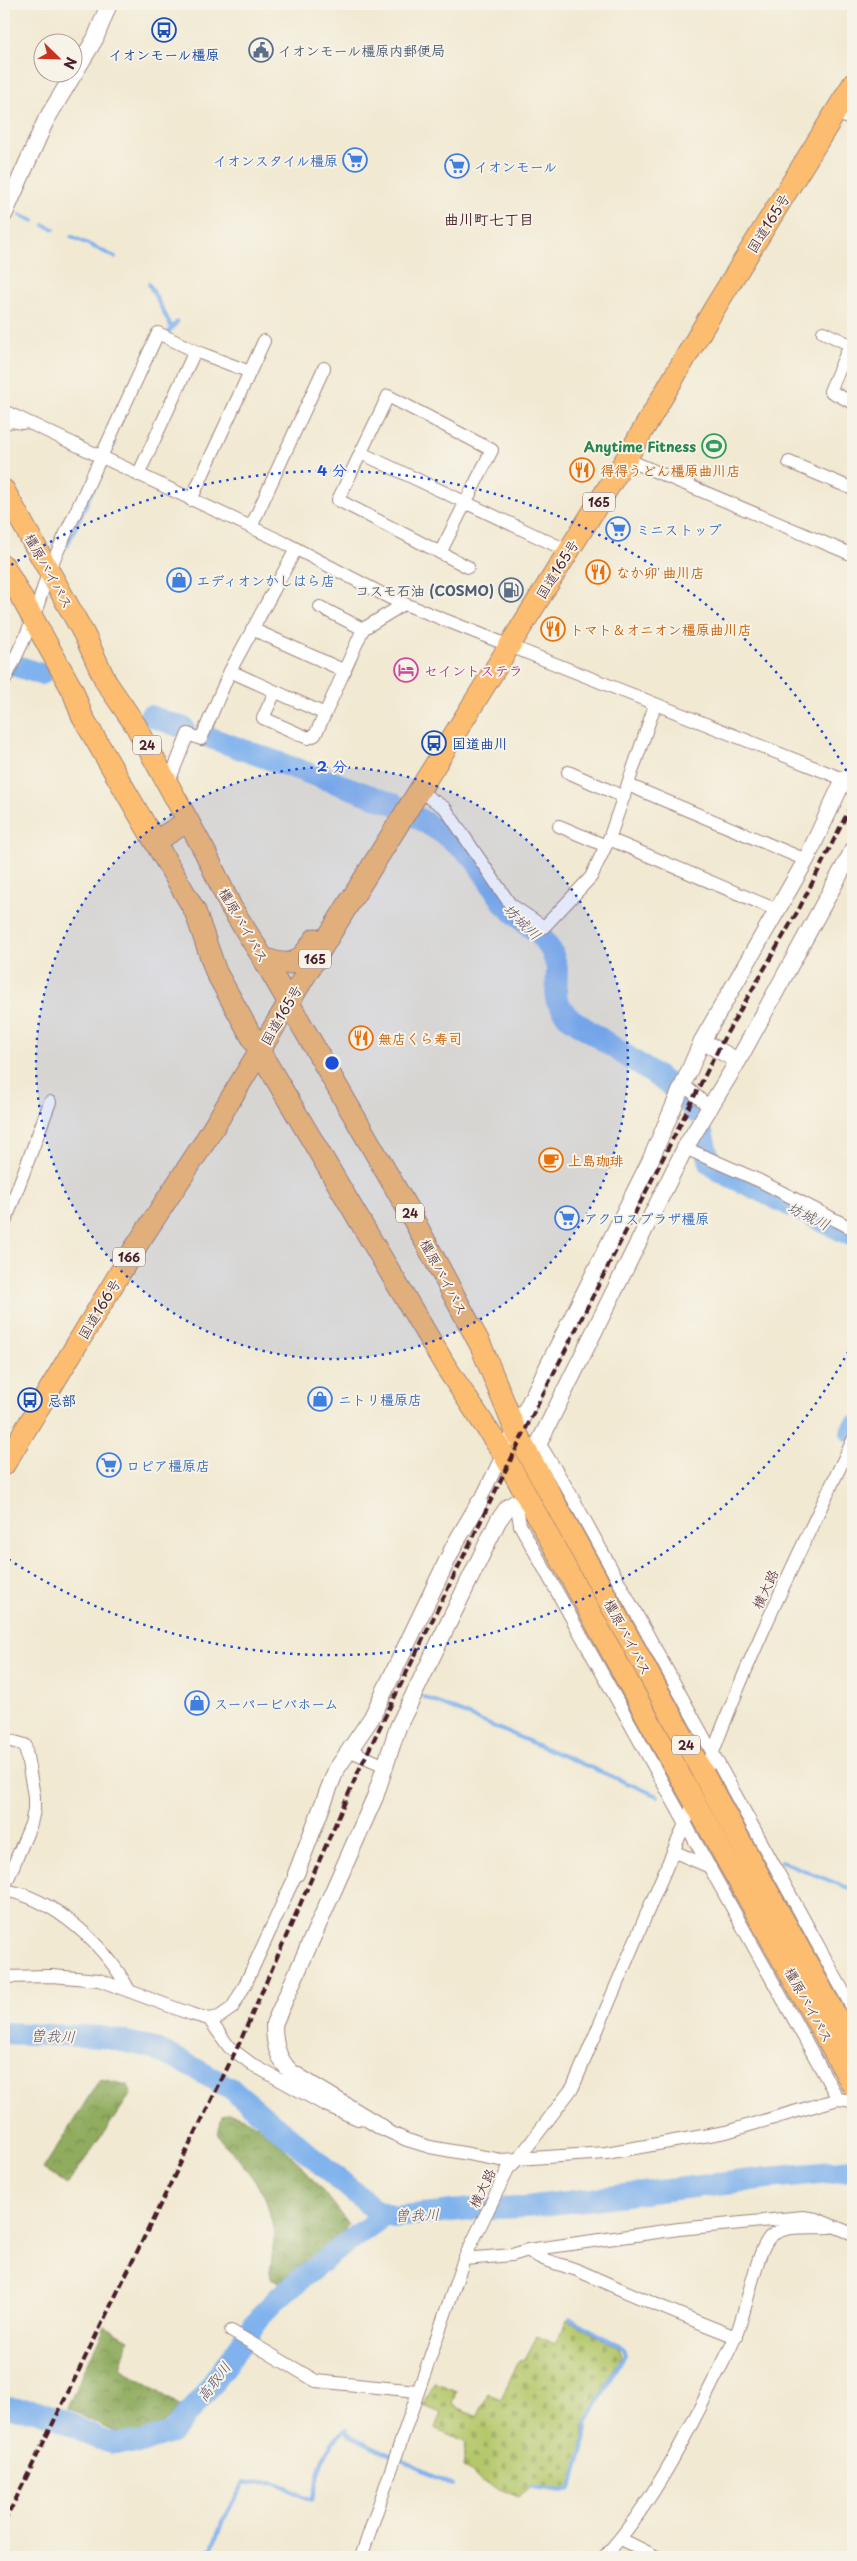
<svg xmlns="http://www.w3.org/2000/svg" width="857" height="2561" font-family="'Playpen Sans','Klee One',sans-serif">
<style>
.forest{fill:url(#forest-crowns);stroke:#6c6645}
.cemetery{fill:url(#cemetery-stones);stroke:#7f744b}
.lines{fill:none;stroke-linecap:round;stroke-linejoin:round}
.stream{stroke:#80b2ed;stroke-width:4}
.river{stroke:#80b2ed;stroke-width:22}
.minor-casing{stroke:#9e847e;stroke-width:14}
.tertiary-casing{stroke:#9e847e;stroke-width:18}
.trunk-casing{stroke:#9e847e;stroke-width:23}
.minor{stroke:#fff;stroke-width:12}
.tertiary{stroke:#fff;stroke-width:16}
.trunk{stroke:#fcbd6f;stroke-width:21}
.rail{stroke:#4a1f2b;stroke-width:4;stroke-dasharray:8 4;stroke-linecap:butt}
.ring{fill:none;stroke:#1d4ed8;stroke-width:2.5;stroke-dasharray:2.5 5}
.labels{text-anchor:middle;dominant-baseline:central;stroke-width:4;stroke-linejoin:round;paint-order:stroke}
.shield{fill:#f7f3e8;stroke:#7e5f64;stroke-width:1}
.shield-label{font-size:12px;font-weight:bold;fill:#4a1f2b}
.service-label{font-size:14px;font-weight:bold;fill:#4e5e75;stroke:#f7f3e8;text-anchor:start}
.transit-label{font-size:14px;font-weight:bold;fill:#164399;stroke:#f7f3e8;text-anchor:start}
.shop-label{font-size:14px;font-weight:bold;fill:#366cbe;stroke:#f7f3e8;text-anchor:start}
.street-label{font-size:14px;fill:#4a1f2b;stroke:#f7f3e8}
.leisure-label{font-size:14px;font-weight:bold;fill:#27864d;stroke:#f7f3e8;text-anchor:end}
.food-label{font-size:14px;font-weight:bold;fill:#c56008;stroke:#f7f3e8;text-anchor:start}
.hotel-label{font-size:14px;font-weight:bold;fill:#b23c85;stroke:#f7f3e8;text-anchor:start}
.neighbourhood-label{font-size:15px;font-weight:bold;fill:#4a1f2b;stroke:#f7f3e8}
.water-label{font-size:15px;font-style:italic;fill:#5d526f;stroke:#f7f3e8}
.centre{fill:#1d4ed8;stroke:#f7f3e8;stroke-width:2.5}
.ring-label{font-size:15px;text-anchor:middle;font-weight:bold;fill:#1d4ed8;stroke:#f7f3e8;stroke-width:4;stroke-linejoin:round;paint-order:stroke}
</style>
<defs>
<pattern id="forest-crowns" width="20" height="18" patternUnits="userSpaceOnUse" patternTransform="scale(1.25)"><rect width="20" height="18" fill="#8fac5f"/><path d="M2 6a3 3 0 1 1 6 0M12 15a3 3 0 1 1 6 0" fill="none" stroke="#778b4f"/></pattern>
<pattern id="cemetery-stones" width="16" height="16" patternUnits="userSpaceOnUse" patternTransform="scale(1.25)"><rect width="16" height="16" fill="#b4c86b"/><path d="M2 7V4a2 2 0 0 1 4 0v3zM10 15v-3a2 2 0 0 1 4 0v3z" fill="#9cab5d"/></pattern>
</defs>
<rect width="100%" height="100%" fill="#f7f3e8"/>
<filter id="ink" filterUnits="userSpaceOnUse"><feTurbulence type="fractalNoise" baseFrequency=".02" numOctaves="2"/><feDisplacementMap in="SourceGraphic" scale="10" xChannelSelector="R" yChannelSelector="G"/><feConvolveMatrix kernelMatrix="1 2 1 2 8 2 1 2 1" color-interpolation-filters="sRGB"/></filter>
<filter id="wash" filterUnits="userSpaceOnUse"><feTurbulence type="fractalNoise" baseFrequency=".0096" numOctaves="4" result="noise"/><feDisplacementMap in="SourceGraphic" scale="20" xChannelSelector="R" yChannelSelector="G"/><feGaussianBlur stdDeviation="1.12" result="paint"/><feColorMatrix in="noise" values="0 0 0 0 0 0 0 0 0 0 0 0 0 0 0 0 0 1.4 0 .05"/><feComposite in="paint" operator="in"/></filter>
<g filter="url(#wash)">
<rect width="100%" height="100%" fill="#f1e9d2"/>
<g class="forest">
<path d="M100,2079L128,2085L131,2094L67,2185L43,2169Z"/>
<path d="M227,2114C265,2113 326,2195 348,2224L343,2233L279,2282L271,2278L270,2272L275,2232L264,2194L237,2156L223,2143L218,2135L222,2116Z"/>
<path d="M105,2326L129,2339L120,2368L181,2406C172,2413 162,2428 151,2432C123,2443 92,2420 67,2408Z"/>
</g>
<path class="cemetery" d="M568,2320L619,2348L621,2356L584,2426V2441L570,2487L567,2490L531,2486L520,2497L481,2482L471,2472L463,2468L466,2442L435,2428L441,2413L424,2406L434,2382L456,2391L452,2405L478,2416L488,2394L501,2399L519,2360L525,2359L537,2336L555,2344Z"/>
<g class="lines">
<g class="stream">
<path d="M20,215L34,221"/>
<path d="M44,225L54,229"/>
<path d="M71,236L115,257"/>
<path d="M149,284L172,328"/>
<path d="M167,334L177,322"/>
<path d="M67,546L114,443"/>
<path d="M424,1697L658,1796"/>
<path d="M781,1861L853,1890"/>
<path d="M532,2487L561,2491L571,2489L586,2437V2423L625,2354L623,2348L571,2319"/>
<path d="M208,2557L224,2519L244,2483L274,2482L312,2500C320,2470 320,2449 346,2430L349,2435L453,2485"/>
</g>
<g class="river">
<path d="M4,662L41,674"/>
<path d="M150,716L184,728"/>
<path d="M205,736L394,804"/>
<path d="M418,818L445,835L473,857L505,905L541,936L552,952L557,968L556,999L567,1016L674,1088"/>
<path d="M686,1100L695,1112"/>
<path d="M703,1136L710,1163L719,1171L853,1236"/>
<path d="M853,1427L851,1432L853,1433"/>
<path d="M4,2033L102,2037L146,2046L177,2059L232,2089L374,2209L393,2217L471,2209L525,2207L768,2178L853,2170"/>
<path d="M4,2408L35,2410L63,2420L100,2440L115,2443H140L171,2433L204,2395L262,2314L280,2296L334,2252L385,2215"/>
</g>
</g>
</g>
<g filter="url(#ink)">
<g class="lines">
<g class="minor-casing">
<g id="minor">
<path d="M836,113L853,120"/>
<path d="M823,332L853,346"/>
<path d="M850,345L830,391L853,403"/>
<path d="M4,411L287,544L390,598L853,783"/>
<path d="M4,424L11,421L23,423"/>
<path d="M361,453L568,551"/>
<path d="M626,459L853,555"/>
<path d="M789,462L853,489"/>
<path d="M138,475L195,351"/>
<path d="M191,500L264,341"/>
<path d="M251,527L324,368"/>
<path d="M440,553L492,450L388,396L338,500L468,567"/>
<path d="M320,607L363,629L404,604"/>
<path d="M252,629L345,671"/>
<path d="M230,671L325,714L363,629"/>
<path d="M4,682L33,620L49,570L158,333L195,351L250,372"/>
<path d="M275,692L263,718L308,738L315,735L325,714"/>
<path d="M568,772L624,797"/>
<path d="M168,784L188,734L201,739L230,671L296,549"/>
<path d="M628,785L806,860"/>
<path d="M419,791L445,808L510,904L544,927L591,877L609,839L655,705"/>
<path d="M559,826L606,846"/>
<path d="M609,839L777,910"/>
<path d="M684,1085L709,1107"/>
<path d="M685,1148L760,1181L853,1229"/>
<path d="M4,1225L50,1102"/>
<path d="M534,1448L539,1443L570,1493L853,2009"/>
<path d="M516,1501L520,1525L838,2099"/>
<path d="M479,1503L503,1453"/>
<path d="M4,1739L25,1745L34,1796V1810L31,1824L4,1888"/>
<path d="M349,1750L385,1766"/>
<path d="M704,1777C745,1661 800,1551 853,1440"/>
<path d="M675,1852L710,1867"/>
<path d="M4,1890C54,1898 105,1945 129,1990"/>
<path d="M4,1977L52,1976L99,1980L191,2014L209,2019L219,2017L232,2008L245,1985L296,1874"/>
<path d="M209,2019L229,2047L253,2065L323,2104L358,2119"/>
<path d="M376,2126L407,2140L430,2147L501,2160L606,2153L726,2132L838,2099L853,2101"/>
<path d="M528,2250C541,2261 561,2264 577,2270C630,2294 682,2316 736,2337"/>
<path d="M464,2259L512,2255L528,2250L679,2229L803,2217L816,2219L853,2234"/>
<path d="M231,2331L316,2381L417,2391"/>
<path d="M621,2539L657,2557"/>
<path d="M361,2557L464,2259L508,2169L519,2158L573,2087L695,1800"/>
<path d="M604,2557C649,2508 681,2446 711,2386C719,2369 729,2353 736,2335C746,2313 757,2247 771,2236C785,2224 813,2228 830,2227"/>
</g>
</g>
<g class="tertiary-casing">
<g id="tertiary">
<path d="M4,215L46,120L95,39L109,4"/>
<path d="M702,1041L738,1061"/>
<path d="M512,1438L650,1161L702,1041L806,860L844,779"/>
<path d="M539,1443L685,1148L738,1061L853,850"/>
<path d="M296,1874L336,1770L372,1717L455,1544L479,1503"/>
<path d="M383,2128L291,2072C277,2058 274,2043 274,2024L375,1797L398,1727L498,1521L508,1507L526,1497"/>
</g>
</g>
<g class="trunk-casing">
<g id="trunk">
<path d="M4,490L85,636L106,682L136,726L205,852L231,907L263,958L411,1215L481,1346L516,1432L853,2047"/>
<path d="M4,566L73,691L82,716L195,911L216,972L260,1052L446,1367L503,1453L651,1724L853,2086"/>
<path d="M156,841L188,821"/>
<path d="M263,958C292,968 298,965 315,939"/>
<path d="M4,1465L135,1248L204,1143L341,916L626,459L714,309L853,84"/>
</g>
</g>
<use href="#minor" class="minor"/>
<use href="#tertiary" class="tertiary"/>
<use href="#trunk" class="trunk"/>
<path class="rail" d="M4,2523L239,2044L359,1770L537,1406L724,1038L799,909L853,802"/>
</g>
</g>
<circle cx="332" cy="1063" r="296" fill="#1d4ed8" fill-opacity=".12"/>
<g class="ring">
<circle cx="332" cy="1063" r="296"/>
<path d="M852 1345A592 592 0 0 1 5 1557M5 569A592 592 0 0 1 852 781"/>
</g>
<defs>
<g id="bus-ring" transform="scale(1.25)"><circle r="9.5" fill="#f7f3e8" stroke="#1a4fb4" stroke-width="1.5"/><path d="M-5-6H5V4H4V6H2V4H-2V6H-4V4H-5ZM-3.5-4V0h7V-4ZM-3.5 1.2v1.5H-2V1.2ZM2 1.2v1.5H3.5V1.2Z" fill="#1a4fb4"/></g>
<g id="civic-ring" transform="scale(1.25)"><circle r="9.5" fill="#f7f3e8" stroke="#5c6f8a" stroke-width="1.5"/><path d="M-.6-6.5H3V-4.5H.6V-3L4-1V1h2V6H-6V1h2V-1L-.6-3ZM-1.2 2.5V6h2.4V2.5Z" fill="#5c6f8a"/></g>
<g id="supermarket-ring" transform="scale(1.25)"><circle r="9.5" fill="#f7f3e8" stroke="#3f7fe0" stroke-width="1.5"/><path d="M-6-5.5h2.5l.6 2H6L4.5 2H-2.5L-4.4-4H-6ZM-1.5 3.2a1.3 1.3 0 1 0 .1 0ZM3 3.2a1.3 1.3 0 1 0 .1 0Z" fill="#3f7fe0"/></g>
<g id="stadium-ring" transform="scale(1.25)"><circle r="9.5" fill="#f7f3e8" stroke="#2e9e5b" stroke-width="1.5"/><path d="M0-5a6.5 5 0 1 0 0 10a6.5 5 0 1 0 0-10ZM-3.5-1.8h7v3.6h-7Z" fill="#2e9e5b"/></g>
<g id="restaurant-ring" transform="scale(1.25)"><circle r="9.5" fill="#f7f3e8" stroke="#e8710a" stroke-width="1.5"/><path d="M-5-6h1v4h1v-4h1v4h1v-4h1v5L-1.5 .5V6h-2V.5L-5-1ZM5-6V6H3V1.5H1.5Q1.5-4 5-6Z" fill="#e8710a"/></g>
<g id="shop-ring" transform="scale(1.25)"><circle r="9.5" fill="#f7f3e8" stroke="#3f7fe0" stroke-width="1.5"/><path d="M-5-2.5h2.3a2.7 3.5 0 0 1 5.4 0H5L5.5 6h-11ZM-1.5-2.5h3a1.5 2.3 0 0 0-3 0Z" fill="#3f7fe0"/></g>
<g id="fuel-ring" transform="scale(1.25)"><circle r="9.5" fill="#f7f3e8" stroke="#5c6f8a" stroke-width="1.5"/><path d="M-5.5-6h7V0h2V4h1.3V-2.5L3-4.5l.8-.8L6-3V5H2.5V1h-1V6h-7ZM-4.2-4.7v3.2H.2V-4.7Z" fill="#5c6f8a"/></g>
<g id="hotel-ring" transform="scale(1.25)"><circle r="9.5" fill="#f7f3e8" stroke="#d1479c" stroke-width="1.5"/><path d="M-6-4.5h1.5V1H6V5H4.5V3h-9V5H-6ZM-4 0a1.8 1.8 0 1 1 3.6 0ZM.5 0V-2.5h3Q6-2.5 6 0Z" fill="#d1479c"/></g>
<g id="cafe-ring" transform="scale(1.25)"><circle r="9.5" fill="#f7f3e8" stroke="#e8710a" stroke-width="1.5"/><path d="M-5.5-4.5H6V0H3Q3 3.5 0 3.5H-2.5Q-5.5 3.5-5.5 0ZM3-3.2v2h1.7v-2ZM-6 4.5H4V6H-6Z" fill="#e8710a"/></g>
</defs>
<g fill-rule="evenodd">
<use href="#bus-ring" x="164" y="30"/>
<use href="#civic-ring" x="261" y="50"/>
<use href="#supermarket-ring" x="355" y="160"/>
<use href="#supermarket-ring" x="457" y="166"/>
<use href="#stadium-ring" x="714" y="446"/>
<use href="#restaurant-ring" x="582" y="470"/>
<use href="#supermarket-ring" x="618" y="529"/>
<use href="#restaurant-ring" x="598" y="572"/>
<use href="#shop-ring" x="179" y="580"/>
<use href="#fuel-ring" x="511" y="590"/>
<use href="#restaurant-ring" x="553" y="629"/>
<use href="#hotel-ring" x="406" y="670"/>
<use href="#bus-ring" x="434" y="743"/>
<use href="#restaurant-ring" x="361" y="1038"/>
<use href="#cafe-ring" x="551" y="1160"/>
<use href="#supermarket-ring" x="567" y="1218"/>
<use href="#shop-ring" x="320" y="1399"/>
<use href="#bus-ring" x="30" y="1400"/>
<use href="#supermarket-ring" x="109" y="1465"/>
<use href="#shop-ring" x="197" y="1703"/>
</g>
<g class="labels">
<g class="shield">
<rect x="583" y="492.5" width="32" height="19" rx="4"/>
<rect x="133" y="735.5" width="28" height="19" rx="4"/>
<rect x="299" y="949.5" width="32" height="19" rx="4"/>
<rect x="396" y="1203.5" width="28" height="19" rx="4"/>
<rect x="113" y="1247.5" width="32" height="19" rx="4"/>
<rect x="672" y="1735.5" width="28" height="19" rx="4"/>
</g>
<g class="shield-label">
<text x="599" y="502">165</text>
<text x="147" y="745">24</text>
<text x="315" y="959">165</text>
<text x="410" y="1213">24</text>
<text x="129" y="1257">166</text>
<text x="686" y="1745">24</text>
</g>
<g class="service-label">
<text x="278" y="50">イオンモール橿原内郵便局</text>
<text x="494" y="590" text-anchor="end">コスモ石油 (COSMO)</text>
</g>
<g class="transit-label">
<text x="164" y="54" text-anchor="middle">イオンモール橿原</text>
<text x="452" y="743">国道曲川</text>
<text x="48" y="1400">忌部</text>
</g>
<g class="shop-label">
<text x="338" y="160" text-anchor="end">イオンスタイル橿原</text>
<text x="474" y="166">イオンモール</text>
<text x="636" y="529">ミニストップ</text>
<text x="196" y="580">エディオンかしはら店</text>
<text x="584" y="1218">アクロスプラザ橿原</text>
<text x="338" y="1399">ニトリ橿原店</text>
<text x="126" y="1465">ロピア橿原店</text>
<text x="214" y="1703">スーパービバホーム</text>
</g>
<g class="street-label">
<text transform="translate(768 223) rotate(-58)">国道165号</text>
<text transform="translate(557 569) rotate(-58)">国道165号</text>
<text transform="translate(49 571) rotate(61)">橿原バイパス</text>
<text transform="translate(244 925) rotate(60)">橿原バイパス</text>
<text transform="translate(281 1015) rotate(-60)">国道165号</text>
<text transform="translate(444 1277) rotate(62)">橿原バイパス</text>
<text transform="translate(99 1309) rotate(-59)">国道166号</text>
<text transform="translate(765 1589) rotate(-65)">横大路</text>
<text transform="translate(628 1637) rotate(62)">橿原バイパス</text>
<text transform="translate(809 2005) rotate(61)">橿原バイパス</text>
<text transform="translate(482 2188) rotate(-64)">横大路</text>
</g>
<g class="leisure-label">
<text x="696" y="446">Anytime Fitness</text>
</g>
<g class="food-label">
<text x="600" y="470">得得うどん橿原曲川店</text>
<text x="616" y="572">なか卯 曲川店</text>
<text x="570" y="629">トマト＆オニオン橿原曲川店</text>
<text x="378" y="1038">無店くら寿司</text>
<text x="568" y="1160">上島珈琲</text>
</g>
<g class="hotel-label">
<text x="424" y="670">セイントステラ</text>
</g>
<g class="neighbourhood-label">
<text x="489" y="218">曲川町七丁目</text>
</g>
<g class="water-label">
<text transform="translate(523 921) rotate(44)">坊城川</text>
<text transform="translate(809 1215) rotate(26)">坊城川</text>
<text transform="translate(53 2035) rotate(2)">曽我川</text>
<text transform="translate(417 2214) rotate(-2)">曽我川</text>
<text transform="translate(213 2381) rotate(-53)">高取川</text>
</g>
</g>
<circle cx="332" cy="1063" r="8" class="centre"/>
<g class="ring-label">
<text x="332" y="476">4 分</text>
<text x="332" y="772">2 分</text>
</g>
<rect width="857" height="2561" fill="none" stroke="#f7f3e8" stroke-width="20"/>
<g transform="translate(58 58) rotate(113)"><circle r="24" fill="#f7f3e8" stroke="#b29e9c"/>
<path d="M0-4L9 19L0 12L-9 19Z" fill="#c8321e"/>
<text y="-8" font-size="14" font-weight="bold" text-anchor="middle" fill="#4a1f2b">N</text>
</g>
</svg>
